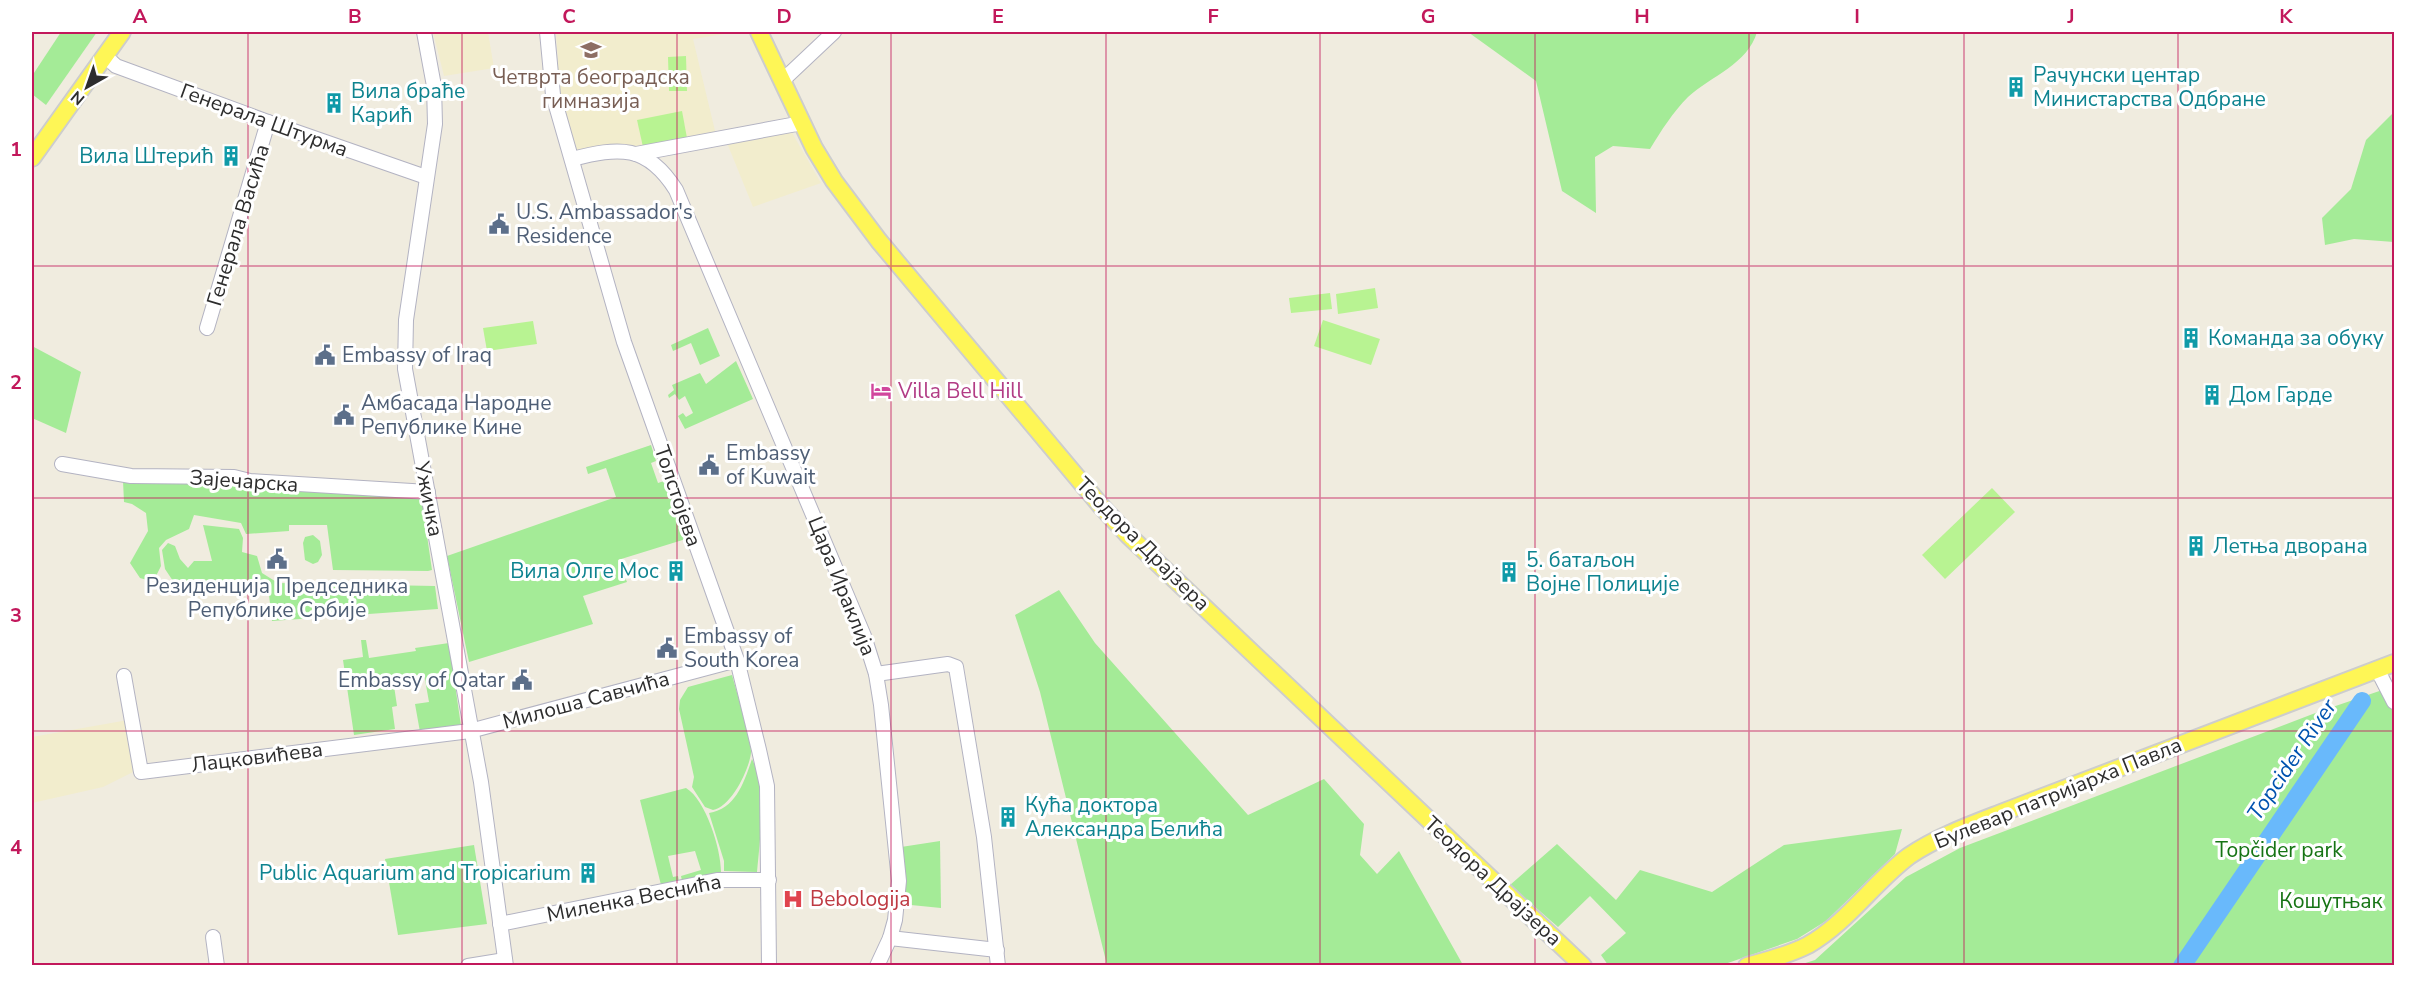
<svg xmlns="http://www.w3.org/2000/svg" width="2426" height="997" font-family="'Nunito Sans',sans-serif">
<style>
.education{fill:#f2edcd}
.green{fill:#a4eb97}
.pitch{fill:#b8f392}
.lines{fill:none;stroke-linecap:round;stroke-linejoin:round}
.river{stroke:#69b9fb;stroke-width:18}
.minor-casing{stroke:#b3b3c2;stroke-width:16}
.major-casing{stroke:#cdcdcd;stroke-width:20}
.minor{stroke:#fff;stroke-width:14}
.major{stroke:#fef656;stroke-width:16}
.grid{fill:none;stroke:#c2185b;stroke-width:1.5;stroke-opacity:0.55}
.labels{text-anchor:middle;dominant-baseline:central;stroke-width:6;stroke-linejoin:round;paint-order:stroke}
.culture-label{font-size:21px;fill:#0d838f;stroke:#fff;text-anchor:start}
.education-label{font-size:21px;fill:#785e54;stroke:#fff}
.street-label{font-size:21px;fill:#2d2d2d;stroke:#fff}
.service-label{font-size:21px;fill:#4e5e75;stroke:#fff;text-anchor:start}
.hotel-label{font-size:21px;fill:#b23c85;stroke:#fff;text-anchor:start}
.park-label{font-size:21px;fill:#167414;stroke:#fff}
.health-label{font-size:21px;fill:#be3a42;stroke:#fff;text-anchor:start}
.water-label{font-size:22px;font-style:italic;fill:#0053af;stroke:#fff}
.neatline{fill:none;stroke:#c2185b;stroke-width:2}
.grid-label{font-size:20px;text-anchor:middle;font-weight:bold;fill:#c2185b}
</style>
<rect width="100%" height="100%" fill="#f0ecdf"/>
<g class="education">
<path d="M433,32H488L494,68L444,76Z"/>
<path d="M556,32H737L693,39L716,135L638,151L573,152L552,63L558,61Z"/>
<path d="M791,131L821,183L753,207L727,143Z"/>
<path d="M128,720L135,771L103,787L32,803V737Z"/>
</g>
<g class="green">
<path d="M61,32H97L46,105L32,94V76Z"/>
<path d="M1468,32H1757C1748,64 1711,76 1688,97C1673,112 1661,131 1650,149L1613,146L1595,157L1596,213L1562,191L1536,81Z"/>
<path d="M2394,112V242L2354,239L2325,245L2322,218L2351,189L2366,140Z"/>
<path d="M708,328L720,356L700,365L691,343L673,351L671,345Z"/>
<path d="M32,346L81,372L66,433L32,418Z"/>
<path d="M736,361L753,399L685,429L678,416L683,413L686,417L693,413L685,396L679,400L675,394L669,398L668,395L674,390L672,385L700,373L706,384Z"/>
<path d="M651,445L656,461L651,463L658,483L667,480L689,538L618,560L627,582L583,596L593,624L469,662L447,556L616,497L606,468L588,474L586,467Z"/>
<path d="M123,481L421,494L432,570L428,571L333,570L327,525H289V531L246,534L241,523L194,515L189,529L166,540L159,548L161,566L155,578L147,580L140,578L130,563L148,531L146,513L132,504L124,502Z"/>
<path d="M203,525L239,529L243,538L242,552L257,556L262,573L278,583L435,586L438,609L272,621L269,595L252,593L233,585L181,593L165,569L162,550L168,543L175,546L180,559L188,568L194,561H212Z"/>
<path d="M313,535L320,541L322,555L318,562L313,564L305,560L303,543L305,537Z"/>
<path d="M1059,590L1095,643L1248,815L1324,779L1364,824L1360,855L1377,874L1399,851L1463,965H1107L1040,692L1015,615Z"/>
<path d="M361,640H366L369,658L416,651L415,648L449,643L461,726L420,732L415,704L429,702L424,674L393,679L397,706L392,707L395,729L354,735L343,660L363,657Z"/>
<path d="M732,675C736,690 752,741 751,753C749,770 731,807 713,810L705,807L692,787L694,777L679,709L680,700L688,687Z"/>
<path d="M2394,686V965L1796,966L1815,960L1906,877L1960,848L2318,712Z"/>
<path d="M752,759C767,788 760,839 757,872L724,871V861L709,813C736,809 744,782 752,759Z"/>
<path d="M686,788C706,800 721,849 721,872L682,881L681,876L701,870L695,851L668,856L673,877L678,876L679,881L661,885L640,800Z"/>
<path d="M1902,829L1895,854L1826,921L1797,939L1722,965H1608L1601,955L1626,933L1590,896L1558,927L1510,885L1557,844L1616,900L1640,870L1712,892L1784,845Z"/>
<path d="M940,841L941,908L901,904V847Z"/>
<path d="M474,845L487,924L398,935L385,859Z"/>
</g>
<g class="pitch">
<path d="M686,56L687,91H669L668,57Z"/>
<path d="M682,111L687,138L643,147L637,120Z"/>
<path d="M1375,288L1378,308L1338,314L1336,294Z"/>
<path d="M1330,293L1332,309L1291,313L1289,298Z"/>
<path d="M1323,320L1380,339L1371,365L1314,346Z"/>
<path d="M533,321L537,344L487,351L483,328Z"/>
<path d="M1992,488L2015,512L1945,579L1922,555Z"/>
</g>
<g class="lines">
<path class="river" d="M2182,966L2362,701"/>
<g class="minor-casing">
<g id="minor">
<path d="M424,32L434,86L435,124L406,320L405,369L481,782L506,966"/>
<path d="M547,32L553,95L624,342L737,660L759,750L767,786L769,966"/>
<path d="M105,56L116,66L268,122L426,177"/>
<path d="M782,81L834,32"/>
<path d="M636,154L802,123"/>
<path d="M572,159C619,147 647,144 676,190L864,636L876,674L881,705L899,881L895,920L890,938L877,966"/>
<path d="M207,328L268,122"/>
<path d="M62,464L131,476L234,477L250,481L428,492"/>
<path d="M2377,669L2394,702"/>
<path d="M876,674L948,664L956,667L984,837L998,966"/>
<path d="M124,676L141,772L470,731L737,660"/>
<path d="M500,924L717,880H769"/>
<path d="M213,937L217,966"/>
<path d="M890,938L997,950"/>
<path d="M468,966L505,960"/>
</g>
</g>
<g class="major-casing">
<g id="major">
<path d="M759,32L814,148L834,181L879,241L1101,506L1128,535L1583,966"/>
<path d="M32,158L122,32"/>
<path d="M1747,966C1768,960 1789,955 1808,945C1847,923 1874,882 1909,856C1937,837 1970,825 2001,813L2394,663"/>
</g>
</g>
<use href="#minor" class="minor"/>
<use href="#major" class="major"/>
</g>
<path class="grid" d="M248,32V966M462,32V966M677,32V966M891,32V966M1106,32V966M1320,32V966M1535,32V966M1749,32V966M1964,32V966M2178,32V966M32,266H2394M32,498H2394M32,731H2394"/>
<defs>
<g id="school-bare" transform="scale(1.62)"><path d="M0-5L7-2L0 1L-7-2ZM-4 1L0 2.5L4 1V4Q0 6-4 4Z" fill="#8d6e63" stroke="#fff" stroke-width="2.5" paint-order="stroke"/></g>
<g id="building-bare" transform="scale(1.62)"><path d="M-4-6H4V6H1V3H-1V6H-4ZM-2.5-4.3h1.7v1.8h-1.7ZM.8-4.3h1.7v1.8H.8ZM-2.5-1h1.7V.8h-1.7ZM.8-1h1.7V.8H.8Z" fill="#0f9aa8" stroke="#fff" stroke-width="2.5" paint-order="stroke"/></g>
<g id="civic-bare" transform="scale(1.62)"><path d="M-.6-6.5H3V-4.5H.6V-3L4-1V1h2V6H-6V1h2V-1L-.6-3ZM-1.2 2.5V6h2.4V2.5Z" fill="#5c6f8a" stroke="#fff" stroke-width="2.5" paint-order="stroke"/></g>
<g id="hotel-bare" transform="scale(1.62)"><path d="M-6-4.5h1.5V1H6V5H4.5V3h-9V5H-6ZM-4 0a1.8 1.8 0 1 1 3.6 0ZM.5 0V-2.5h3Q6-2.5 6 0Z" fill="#d1479c" stroke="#fff" stroke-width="2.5" paint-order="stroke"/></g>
<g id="hospital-bare" transform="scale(1.62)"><path d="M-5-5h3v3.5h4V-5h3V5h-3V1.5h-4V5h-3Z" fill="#e0444e" stroke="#fff" stroke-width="2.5" paint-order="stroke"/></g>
</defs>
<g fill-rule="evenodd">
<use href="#school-bare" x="591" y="50"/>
<use href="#building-bare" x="2016" y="87"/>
<use href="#building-bare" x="334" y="103"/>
<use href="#building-bare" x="231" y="156"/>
<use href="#civic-bare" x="499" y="224"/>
<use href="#building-bare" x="2191" y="338"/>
<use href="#civic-bare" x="325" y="355"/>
<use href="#hotel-bare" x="881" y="391"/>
<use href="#building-bare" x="2212" y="395"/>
<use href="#civic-bare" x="344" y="415"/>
<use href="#civic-bare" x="709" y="465"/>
<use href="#building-bare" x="2196" y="546"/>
<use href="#civic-bare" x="277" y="559"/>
<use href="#building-bare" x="676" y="571"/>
<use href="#building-bare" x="1509" y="572"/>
<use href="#civic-bare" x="667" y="648"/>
<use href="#civic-bare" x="522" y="680"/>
<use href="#building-bare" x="1008" y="817"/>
<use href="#building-bare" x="588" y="873"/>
<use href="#hospital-bare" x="793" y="899"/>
</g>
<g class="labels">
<g class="culture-label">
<text x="2033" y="75">Рачунски центар<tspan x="2033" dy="24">Министарства Одбране</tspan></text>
<text x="351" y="91">Вила браће<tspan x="351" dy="24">Карић</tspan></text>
<text x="214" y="156" text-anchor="end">Вила Штерић</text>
<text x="2208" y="338">Команда за обуку</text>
<text x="2229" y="395">Дом Гарде</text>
<text x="2213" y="546">Летња дворана</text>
<text x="1526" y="560">5. батаљон<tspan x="1526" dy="24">Војне Полиције</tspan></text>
<text x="659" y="571" text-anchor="end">Вила Олге Мос</text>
<text x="1025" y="805">Кућа доктора<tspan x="1025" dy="24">Александра Белића</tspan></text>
<text x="571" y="873" text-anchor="end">Public Aquarium and Tropicarium</text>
</g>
<g class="education-label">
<text x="591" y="77">Четврта београдска<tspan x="591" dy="24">гимназија</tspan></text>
</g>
<g class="street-label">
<text transform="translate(264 120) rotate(20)">Генерала Штурма</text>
<text transform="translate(238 225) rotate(-73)">Генерала Васића</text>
<text transform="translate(244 481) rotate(4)">Зајечарска</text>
<text transform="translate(678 496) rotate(71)">Толстојева</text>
<text transform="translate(429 499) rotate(79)">Ужичка</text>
<text transform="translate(1143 544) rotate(45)">Теодора Драјзера</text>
<text transform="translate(842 586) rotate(68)">Цара Ираклија</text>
<text transform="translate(586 700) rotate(-15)">Милоша Савчића</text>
<text transform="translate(257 757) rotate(-7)">Лацковићева</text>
<text transform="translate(2058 793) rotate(-22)">Булевар патријарха Павла</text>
<text transform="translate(1493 881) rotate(43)">Теодора Драјзера</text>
<text transform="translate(634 898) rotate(-11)">Миленка Веснића</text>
</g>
<g class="service-label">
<text x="516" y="212">U.S. Ambassador's<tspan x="516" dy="24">Residence</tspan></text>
<text x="342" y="355">Embassy of Iraq</text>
<text x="361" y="403">Амбасада Народне<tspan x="361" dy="24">Републике Кине</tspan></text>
<text x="726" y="453">Embassy<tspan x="726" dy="24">of Kuwait</tspan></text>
<text x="277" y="586" text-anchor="middle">Резиденција Председника<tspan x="277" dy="24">Републике Србије</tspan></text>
<text x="684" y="636">Embassy of<tspan x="684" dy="24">South Korea</tspan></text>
<text x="505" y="680" text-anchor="end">Embassy of Qatar</text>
</g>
<g class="hotel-label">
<text x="898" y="391">Villa Bell Hill</text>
</g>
<g class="park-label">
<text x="2279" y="850">Topčider park</text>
<text x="2331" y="901">Кошутњак</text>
</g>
<g class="health-label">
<text x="810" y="899">Bebologija</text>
</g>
<g class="water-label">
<text transform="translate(2292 760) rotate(-56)">Topcider River</text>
</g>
</g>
<rect width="2426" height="997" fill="none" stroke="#ffffff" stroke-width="66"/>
<g transform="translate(87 87) rotate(220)" stroke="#ffffff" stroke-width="4.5" paint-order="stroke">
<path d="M0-4.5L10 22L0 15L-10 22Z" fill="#2d2d2d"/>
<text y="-9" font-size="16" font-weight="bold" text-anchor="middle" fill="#2d2d2d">N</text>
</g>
<rect x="33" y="33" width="2360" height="931" class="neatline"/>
<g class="grid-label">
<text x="140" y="23">A</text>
<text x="355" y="23">B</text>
<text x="569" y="23">C</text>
<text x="784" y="23">D</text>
<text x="998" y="23">E</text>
<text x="1213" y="23">F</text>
<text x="1428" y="23">G</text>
<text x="1642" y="23">H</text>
<text x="1857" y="23">I</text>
<text x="2071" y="23">J</text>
<text x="2286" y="23">K</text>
<text x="16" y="156">1</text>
<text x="16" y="389">2</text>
<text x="16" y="622">3</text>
<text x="16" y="854">4</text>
</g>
</svg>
